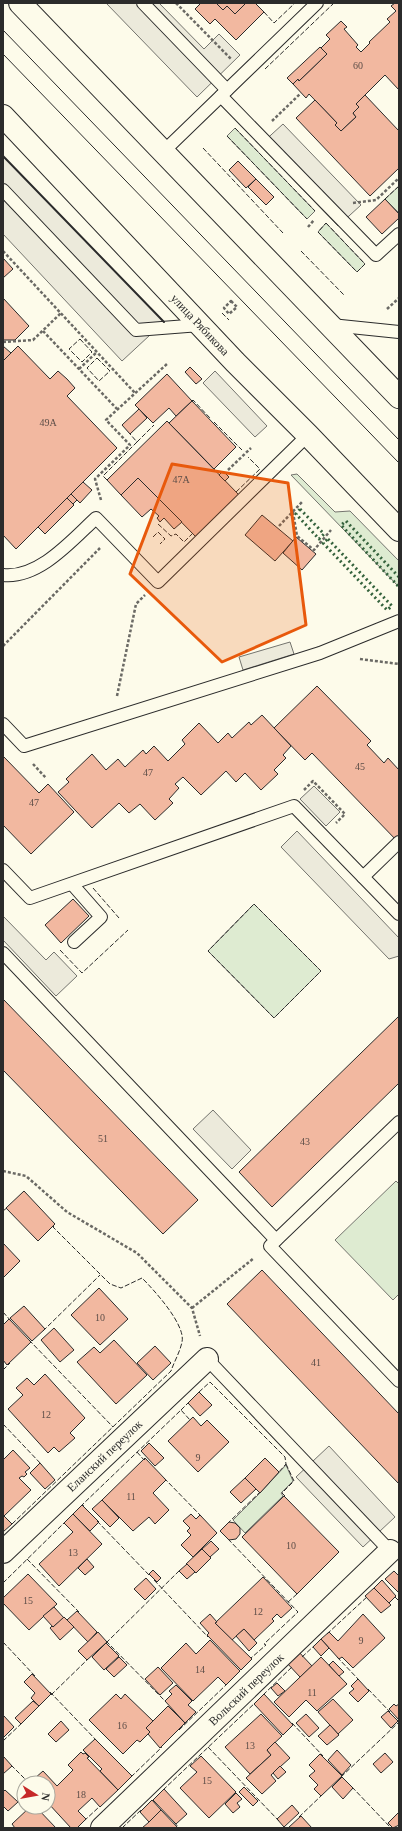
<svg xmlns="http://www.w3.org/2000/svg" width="402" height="1831" font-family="Georgia,serif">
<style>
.green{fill:#deebd1;stroke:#74746e}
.parking{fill:#eceadb;stroke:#74746e}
.building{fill:#f2b8a0;stroke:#2b2b2b}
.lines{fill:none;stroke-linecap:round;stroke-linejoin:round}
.service-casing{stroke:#2b2b2b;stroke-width:14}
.minor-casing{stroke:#2b2b2b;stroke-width:24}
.primary-casing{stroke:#2b2b2b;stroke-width:24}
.path{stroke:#6a6964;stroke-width:2.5;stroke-dasharray:3 2;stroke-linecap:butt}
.service{stroke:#fdfbea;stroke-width:12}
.minor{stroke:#fdfbea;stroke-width:22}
.primary{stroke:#fdfbea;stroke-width:22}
.tram{stroke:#2b2b2b;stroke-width:1}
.hedge{stroke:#34623c;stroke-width:3;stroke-dasharray:2 3;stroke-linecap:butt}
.fence{stroke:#2b2b2b;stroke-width:1;stroke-dasharray:5 2;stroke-linecap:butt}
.wall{stroke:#2b2b2b;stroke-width:2}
.marked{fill:#e8590c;fill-opacity:0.2;stroke:#e8590c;stroke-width:3;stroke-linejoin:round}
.labels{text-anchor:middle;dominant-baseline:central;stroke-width:3;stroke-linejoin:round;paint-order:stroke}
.number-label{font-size:10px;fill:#5d4e48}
.street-label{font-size:12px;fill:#2b2b2b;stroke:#fdfbea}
</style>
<rect width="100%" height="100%" fill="#fdfbea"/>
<g class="green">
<path d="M235,128L315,211L307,219L227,136Z"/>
<path d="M399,186V213L385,199Z"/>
<path d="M326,223L365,264L357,272L318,232Z"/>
<path d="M297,474L335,512L350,511L399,561V587L291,475Z"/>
<path d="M254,904L321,971L274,1018L208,951Z"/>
<path d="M396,1181L399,1184V1294L393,1300L335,1240Z"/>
<path d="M286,1465L293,1481L281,1493L283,1496L245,1533L233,1520L260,1493Z"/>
</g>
<g class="parking">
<path d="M106,3H159L204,49L219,34L240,55L197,97Z"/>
<path d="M283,124L361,205L338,226L260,145Z"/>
<path d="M3,156L164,322L122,361L3,234Z"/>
<path d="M215,371L267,426L255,437L203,383Z"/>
<path d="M290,642L294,654L243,670L239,657Z"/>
<path d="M314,786L340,812L326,826L300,799Z"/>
<path d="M297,831L399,938V956L389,959L281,847Z"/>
<path d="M3,916L46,960L54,952L77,976L56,996L3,940Z"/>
<path d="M213,1110L251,1150L232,1169L193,1129Z"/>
<path d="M329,1446L395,1517L363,1547L296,1477Z"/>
</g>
<g class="building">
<path d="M199,3H216L223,10L227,6L235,14L246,3H255L264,12L236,40L215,19L210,24L195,9L200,4Z"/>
<path d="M216,3H246L235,14L227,6L223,10Z"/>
<path d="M395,3H399V90L385,75L356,104L359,107L353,113L356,117L341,131L335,125L337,123L309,94L306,98L293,84L298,79L299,81L327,54L321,48L330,39L326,35L341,21L347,27L344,29L358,45L356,47L361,52L370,43L369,42L390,22L387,19L396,11L391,6Z"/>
<path d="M320,47L327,54L299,81L298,79L293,84L287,78Z"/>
<path d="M365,95L399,131V168L370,196L296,118L315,100L337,123L335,125L341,131L356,117L353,113L359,107L356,104Z"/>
<path d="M238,161L256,179L246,188L229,170Z"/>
<path d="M256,179L274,197L266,205L248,187Z"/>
<path d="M385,199L399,214V218L382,234L366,217Z"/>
<path d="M3,258L13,269L3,278Z"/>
<path d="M3,298L29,326L15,340H3Z"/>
<path d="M3,346L11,353L3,361Z"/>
<path d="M18,346L50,379L58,371L67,379L75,388L67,396L117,448L16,549L3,535V361Z"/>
<path d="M190,367L202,379L196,384L185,372Z"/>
<path d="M167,374L192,401L176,416L169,408L153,423L135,405Z"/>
<path d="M192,401L236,447L214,469L169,423Z"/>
<path d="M139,409L147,418L130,434L122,425Z"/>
<path d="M167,421L239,495L196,537L138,478L121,495L107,480Z"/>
<path d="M223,471L229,477L225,481L219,475Z"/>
<path d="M138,478L182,522L174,529L164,518L160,522L157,518L159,516L151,509L142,517L121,495Z"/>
<path d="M83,482L92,490L80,503L71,494Z"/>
<path d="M71,494L77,500L73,504L67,498Z"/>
<path d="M67,498L74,505L45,534L38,527Z"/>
<path d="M262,515L293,541L275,561L245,535Z"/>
<path d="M296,537L316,554L302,570L283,553Z"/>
<path d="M317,686L371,741L367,745L384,763L388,758L399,770V843L312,753L305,760L274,728Z"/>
<path d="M262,715L291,746L283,755L286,758L274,770L278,774L261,790L245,773L236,782L226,771L201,795L183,777L175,784L179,788L169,799L173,803L155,820L140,804L129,813L119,803L92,828L58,792L69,782L66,779L92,754L106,770L118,759L125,767L143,750L146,754L154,746L168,761L185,744L182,740L199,723L218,743L228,733L232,738L249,722L251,725Z"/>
<path d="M3,756L39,793L48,784L74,812L31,854L3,825Z"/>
<path d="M73,899L89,916L61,943L45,925Z"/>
<path d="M3,999L198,1200L163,1234L3,1070Z"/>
<path d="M399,1016V1083L272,1207L239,1172Z"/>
<path d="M24,1191L55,1224L38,1241L6,1208Z"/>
<path d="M3,1243L20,1261L3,1278Z"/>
<path d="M262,1270L399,1414V1484L227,1304Z"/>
<path d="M99,1288L128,1319L100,1345L71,1315Z"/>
<path d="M24,1306L45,1329L32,1341L10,1318Z"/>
<path d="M9,1319L31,1342L7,1365L3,1360V1325Z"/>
<path d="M54,1328L74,1350L60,1362L41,1340Z"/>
<path d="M114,1340L147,1375L116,1404L77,1362L94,1347L100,1353Z"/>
<path d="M155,1346L171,1363L153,1380L137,1363Z"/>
<path d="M45,1374L85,1418L70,1433L75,1438L59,1452L54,1447L48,1453L8,1409L23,1395L16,1388L27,1378L34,1385Z"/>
<path d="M199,1392L212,1405L200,1416L188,1403Z"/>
<path d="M193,1417L201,1426L207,1420L229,1442L198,1472L168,1441Z"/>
<path d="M149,1443L164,1458L155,1466L141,1451Z"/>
<path d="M13,1450L30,1468L25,1472L27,1474L24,1477L22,1476L19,1478L31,1490L4,1516L12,1524L3,1532V1460Z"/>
<path d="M145,1458L166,1480L153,1493L169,1510L155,1524L149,1517L133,1531L102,1500Z"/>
<path d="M265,1458L279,1472L260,1493L245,1478Z"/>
<path d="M40,1463L55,1480L45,1489L30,1473Z"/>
<path d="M245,1478L256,1489L241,1503L230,1492Z"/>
<path d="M284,1496L339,1552L297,1594L242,1537Z"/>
<path d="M102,1500L119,1518L110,1527L92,1509Z"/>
<path d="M82,1505L99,1522L90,1531L73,1514Z"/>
<path d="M73,1514L102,1544L59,1586L39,1564L73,1532L64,1523Z"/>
<path d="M191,1514L196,1519L200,1515L217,1533L193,1557L181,1545L191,1535L187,1531L190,1528L183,1521Z"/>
<path d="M229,1522L235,1523L240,1528V1534L236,1539L229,1540L220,1531Z"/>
<path d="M211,1541L219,1549L210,1557L202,1549Z"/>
<path d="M202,1549L211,1558L196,1573L186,1564Z"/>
<path d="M87,1559L94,1567L85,1575L78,1568Z"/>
<path d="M187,1564L195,1572L187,1579L179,1571Z"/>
<path d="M153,1570L161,1578L157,1582L149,1574Z"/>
<path d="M394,1571L399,1576V1593L385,1579Z"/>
<path d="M28,1574L57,1604L29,1630L3,1603V1598Z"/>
<path d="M263,1577L292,1608L281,1618L277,1614L272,1619L274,1621L254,1640L244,1629L232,1640L215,1623Z"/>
<path d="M146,1578L156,1589L145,1600L134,1589Z"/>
<path d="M382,1580L396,1596L389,1603L374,1588Z"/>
<path d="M374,1588L391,1605L381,1613L365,1596Z"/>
<path d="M54,1607L64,1618L53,1627L43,1616Z"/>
<path d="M77,1611L97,1632L88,1642L67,1620Z"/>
<path d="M210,1614L217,1622L215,1623L252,1659L241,1670L207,1635L209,1633L200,1623Z"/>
<path d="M363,1614L385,1638L353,1668L342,1657L339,1659L321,1639L329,1632L338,1641Z"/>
<path d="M64,1617L74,1627L60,1640L50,1628L52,1626L53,1627Z"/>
<path d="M244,1629L257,1643L249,1651L236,1636Z"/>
<path d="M98,1632L107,1642L87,1660L78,1651Z"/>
<path d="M321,1639L329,1648L321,1656L313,1647Z"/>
<path d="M210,1640L240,1671L226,1685L218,1677L193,1701L161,1668L186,1643L196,1654Z"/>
<path d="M106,1643L119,1656L104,1670L92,1657Z"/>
<path d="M297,1650L312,1666L300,1677L286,1662Z"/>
<path d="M119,1657L127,1665L114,1677L106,1669Z"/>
<path d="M321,1657L347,1684L317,1711L306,1700L289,1717L274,1702Z"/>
<path d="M333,1661L344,1672L339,1676L329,1665Z"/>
<path d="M158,1667L173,1683L160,1695L145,1679Z"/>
<path d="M32,1674L51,1694L39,1706L31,1698L35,1693L24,1682Z"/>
<path d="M358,1679L369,1691L358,1702L349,1693L354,1689L351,1686Z"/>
<path d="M277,1683L285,1691L278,1696L271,1688Z"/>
<path d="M176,1685L192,1701L188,1705L196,1712L185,1723L165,1701L172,1694L169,1691Z"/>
<path d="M116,1694L121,1699L125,1694L153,1721L146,1728L150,1732L140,1742L137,1740L123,1754L89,1720Z"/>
<path d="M264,1694L293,1725L283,1735L254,1704Z"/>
<path d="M333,1699L353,1720L338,1734L318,1712Z"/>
<path d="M33,1701L39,1706L21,1724L15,1718Z"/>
<path d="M394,1704L396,1706L399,1704V1720L389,1709Z"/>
<path d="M168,1706L185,1723L160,1748L148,1734L150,1732L146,1728Z"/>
<path d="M388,1711L398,1721L391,1728L381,1717Z"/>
<path d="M261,1714L282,1736L267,1750L271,1755L250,1774L225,1747Z"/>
<path d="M306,1714L319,1728L309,1737L296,1723Z"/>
<path d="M4,1716L14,1727L3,1738V1717Z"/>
<path d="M61,1721L69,1730L56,1742L48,1734Z"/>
<path d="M330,1725L339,1735L327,1745L318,1736Z"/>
<path d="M95,1739L132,1776L118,1790L100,1771L102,1769L83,1750Z"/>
<path d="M275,1742L290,1758L271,1775L276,1781L262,1794L246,1778L271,1755L267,1750Z"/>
<path d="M337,1750L351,1765L342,1775L328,1760Z"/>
<path d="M81,1752L83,1754L85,1753L89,1757L87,1758L118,1790L100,1807L92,1798L78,1811L86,1819L77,1828H71L48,1803V1783H38L34,1779L43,1771L57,1786L73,1770L68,1765Z"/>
<path d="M385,1753L393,1762L381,1773L373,1764Z"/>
<path d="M320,1754L342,1776L321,1796L314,1789L318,1785L309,1776L315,1771L309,1765Z"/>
<path d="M201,1756L236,1792L209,1818L180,1788L197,1772L190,1766Z"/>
<path d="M4,1757L12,1766L3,1774V1759Z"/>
<path d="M280,1766L286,1772L278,1779L273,1773Z"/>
<path d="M342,1777L353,1788L343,1799L332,1787Z"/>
<path d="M244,1787L258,1801L253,1806L239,1792Z"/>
<path d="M164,1789L187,1814L176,1824L153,1800Z"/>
<path d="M5,1790L18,1802L8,1811L3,1806V1792Z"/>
<path d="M236,1793L242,1799L237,1803L240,1807L233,1813L225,1804Z"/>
<path d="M152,1800L161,1810L149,1822L140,1812Z"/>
<path d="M292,1805L299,1813L284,1827L277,1819Z"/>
<path d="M30,1807H36L56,1828H15L12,1824Z"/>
<path d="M161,1810L178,1828H142L149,1822Z"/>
<path d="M399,1812V1825L393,1828L388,1823Z"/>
<path d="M301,1816L312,1828H288Z"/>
</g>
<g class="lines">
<g class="service-casing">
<g id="service">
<path d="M143,3L227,90"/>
<path d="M221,96L376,255L399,234"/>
<path d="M163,152L317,3"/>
<path d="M3,190L136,330L200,325"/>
<path d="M331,325L399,332"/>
<path d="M3,575C39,579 72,540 96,518L158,582L308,435"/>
<path d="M3,724L24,746L320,653L399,621"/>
<path d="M3,870L30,898L294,806L363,877L399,842"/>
<path d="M363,877L399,914"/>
<path d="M72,884L101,917L74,942"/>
<path d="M3,953L276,1240"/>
<path d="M399,1122L270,1246L399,1381"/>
<path d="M207,1359L390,1551L394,1552"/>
</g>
</g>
<g class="minor-casing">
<g id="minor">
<path id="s1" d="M3,1552L207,1359"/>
<path id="s2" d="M102,1828L390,1551"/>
</g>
</g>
<g class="primary-casing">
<g id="primary">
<path d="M20,3L399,397"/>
<path id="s3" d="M3,116L235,362L308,435L399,530"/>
</g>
</g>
<g class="path">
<path d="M176,3L232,60"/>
<path d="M272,121L301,93"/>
<path d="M353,203L376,200L399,178"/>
<path d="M308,227L314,220"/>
<path d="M3,251L135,393"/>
<path d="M231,301L237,307L229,314L224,308Z"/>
<path d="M387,309L399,298"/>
<path d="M43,331L117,409"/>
<path d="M3,342L33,340L61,313"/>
<path d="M79,369L97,352"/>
<path d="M228,470L251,448"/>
<path d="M101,500L95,479L130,445L106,420L168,363"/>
<path d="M293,512L297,536L314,550L331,530"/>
<path d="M279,526L303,501"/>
<path d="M3,646L100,548"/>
<path d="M360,659L399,664"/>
<path d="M117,696L136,604L145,595"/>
<path d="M33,764L46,778"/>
<path d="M304,790L313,781L345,814L336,823"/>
<path d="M3,1171L26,1176L67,1212L137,1253L192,1308L200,1336"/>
<path d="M192,1308L254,1258"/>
</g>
<use href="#service" class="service"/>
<use href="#minor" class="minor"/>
<use href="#primary" class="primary"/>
<g class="tram">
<path d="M3,30L399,440"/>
<path d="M3,54L399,463"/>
</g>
<g class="hedge">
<path d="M300,509L324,534L319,539L296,514Z"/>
<path d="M328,539L392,606L387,610L323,543Z"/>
<path d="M399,577L346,521L341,525L399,587"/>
</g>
<g class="fence">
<path d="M264,12L274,23L295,3"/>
<path d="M265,69L334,3"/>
<path d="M235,128L315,211"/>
<path d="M227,136L307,219"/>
<path d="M203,148L283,233"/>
<path d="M385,199L399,186"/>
<path d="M326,223L365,264L357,272L318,232Z"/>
<path d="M301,251L344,295"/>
<path d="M222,313L229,320"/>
<path d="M80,339L92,352L82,362L69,349Z"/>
<path d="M97,358L110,371L99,381L87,368Z"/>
<path d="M192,401L193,400L210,418"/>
<path d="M214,422L242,450"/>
<path d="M137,442L154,425"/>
<path d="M107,480L103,476L137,442L130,434"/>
<path d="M236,492L260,469L248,457"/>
<path d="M158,524L171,536L176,534L184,542L193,533"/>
<path d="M153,537L158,532L165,539L160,544"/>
<path d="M93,888L119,918"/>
<path d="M254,904L321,971L274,1018L208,951Z"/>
<path d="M60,950L82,973L128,930"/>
<path d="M3,1211L8,1207"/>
<path d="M3,1312L11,1321"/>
<path d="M43,1331L100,1275"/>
<path d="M29,1340L113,1427"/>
<path d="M3,1370L10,1363"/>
<path d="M199,1392L210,1382L285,1457L286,1464L278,1473"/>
<path d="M181,1410L188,1403"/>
<path d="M3,1424L42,1465"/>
<path d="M137,1452L144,1460L145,1459"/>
<path d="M164,1478L202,1517"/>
<path d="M285,1496L282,1493L294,1481L286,1464"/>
<path d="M84,1506L82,1505L181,1410L190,1420"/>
<path d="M97,1521L150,1576"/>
<path d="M12,1524L171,1371C174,1362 180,1352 182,1342C186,1325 154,1290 142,1278L121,1288L110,1284L53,1227L54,1226"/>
<path d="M227,1524L260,1492"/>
<path d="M228,1539L298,1612L264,1644L266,1645L251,1658"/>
<path d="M27,1559L79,1612"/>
<path d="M154,1580L208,1637"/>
<path d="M3,1583L64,1523"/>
<path d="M395,1597L399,1601"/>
<path d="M288,1602L297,1594"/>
<path d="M327,1634L368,1596"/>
<path d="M106,1641L165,1701"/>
<path d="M3,1642L35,1676"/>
<path d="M106,1643L180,1570"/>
<path d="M302,1657L315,1645"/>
<path d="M337,1657L359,1680"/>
<path d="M368,1689L390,1712"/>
<path d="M50,1692L97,1741"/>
<path d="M51,1695L88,1659"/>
<path d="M263,1695L293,1666"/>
<path d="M292,1723L323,1756"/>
<path d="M179,1730L227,1684"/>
<path d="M3,1741L22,1723"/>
<path d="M208,1747L279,1821"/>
<path d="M11,1765L29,1783"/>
<path d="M131,1775L132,1776L162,1747"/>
<path d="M341,1777L399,1722"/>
<path d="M352,1787L391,1828"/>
<path d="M163,1790L256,1702"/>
<path d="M299,1817L322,1795"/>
<path d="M84,1821L99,1807"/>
<path d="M174,1822L179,1828"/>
<path d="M122,1828L141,1810"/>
</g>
<path class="wall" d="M3,156L164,322"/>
</g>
<path class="marked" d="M172,464L288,483L306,625L222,662L130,574Z"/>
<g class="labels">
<g class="number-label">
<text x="358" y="65">60</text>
<text x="48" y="422">49А</text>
<text x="181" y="479">47А</text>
<text x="360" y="766">45</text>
<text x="148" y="772">47</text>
<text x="34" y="802">47</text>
<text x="103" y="1138">51</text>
<text x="305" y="1141">43</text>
<text x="100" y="1317">10</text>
<text x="316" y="1362">41</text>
<text x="46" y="1414">12</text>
<text x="198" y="1457">9</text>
<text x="131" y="1496">11</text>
<text x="291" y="1545">10</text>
<text x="73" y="1552">13</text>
<text x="28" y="1600">15</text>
<text x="258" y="1611">12</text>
<text x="361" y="1640">9</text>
<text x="200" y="1669">14</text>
<text x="312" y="1692">11</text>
<text x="122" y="1725">16</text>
<text x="250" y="1745">13</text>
<text x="207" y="1780">15</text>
<text x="81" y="1794">18</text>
</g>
<g class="street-label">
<text stroke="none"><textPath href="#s3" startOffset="287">улица Рябикова</textPath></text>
<text stroke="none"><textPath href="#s1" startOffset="140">Еланский переулок</textPath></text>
<text stroke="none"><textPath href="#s2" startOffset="200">Вольский переулок</textPath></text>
</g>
</g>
<rect width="402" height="1831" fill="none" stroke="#2b2b2b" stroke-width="8"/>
<g transform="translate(36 1795) rotate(101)"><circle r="19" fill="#fdfbea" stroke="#a9a89e"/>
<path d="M0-3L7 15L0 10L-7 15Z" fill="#c62828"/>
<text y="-6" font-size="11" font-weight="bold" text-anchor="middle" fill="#2b2b2b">N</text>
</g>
</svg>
